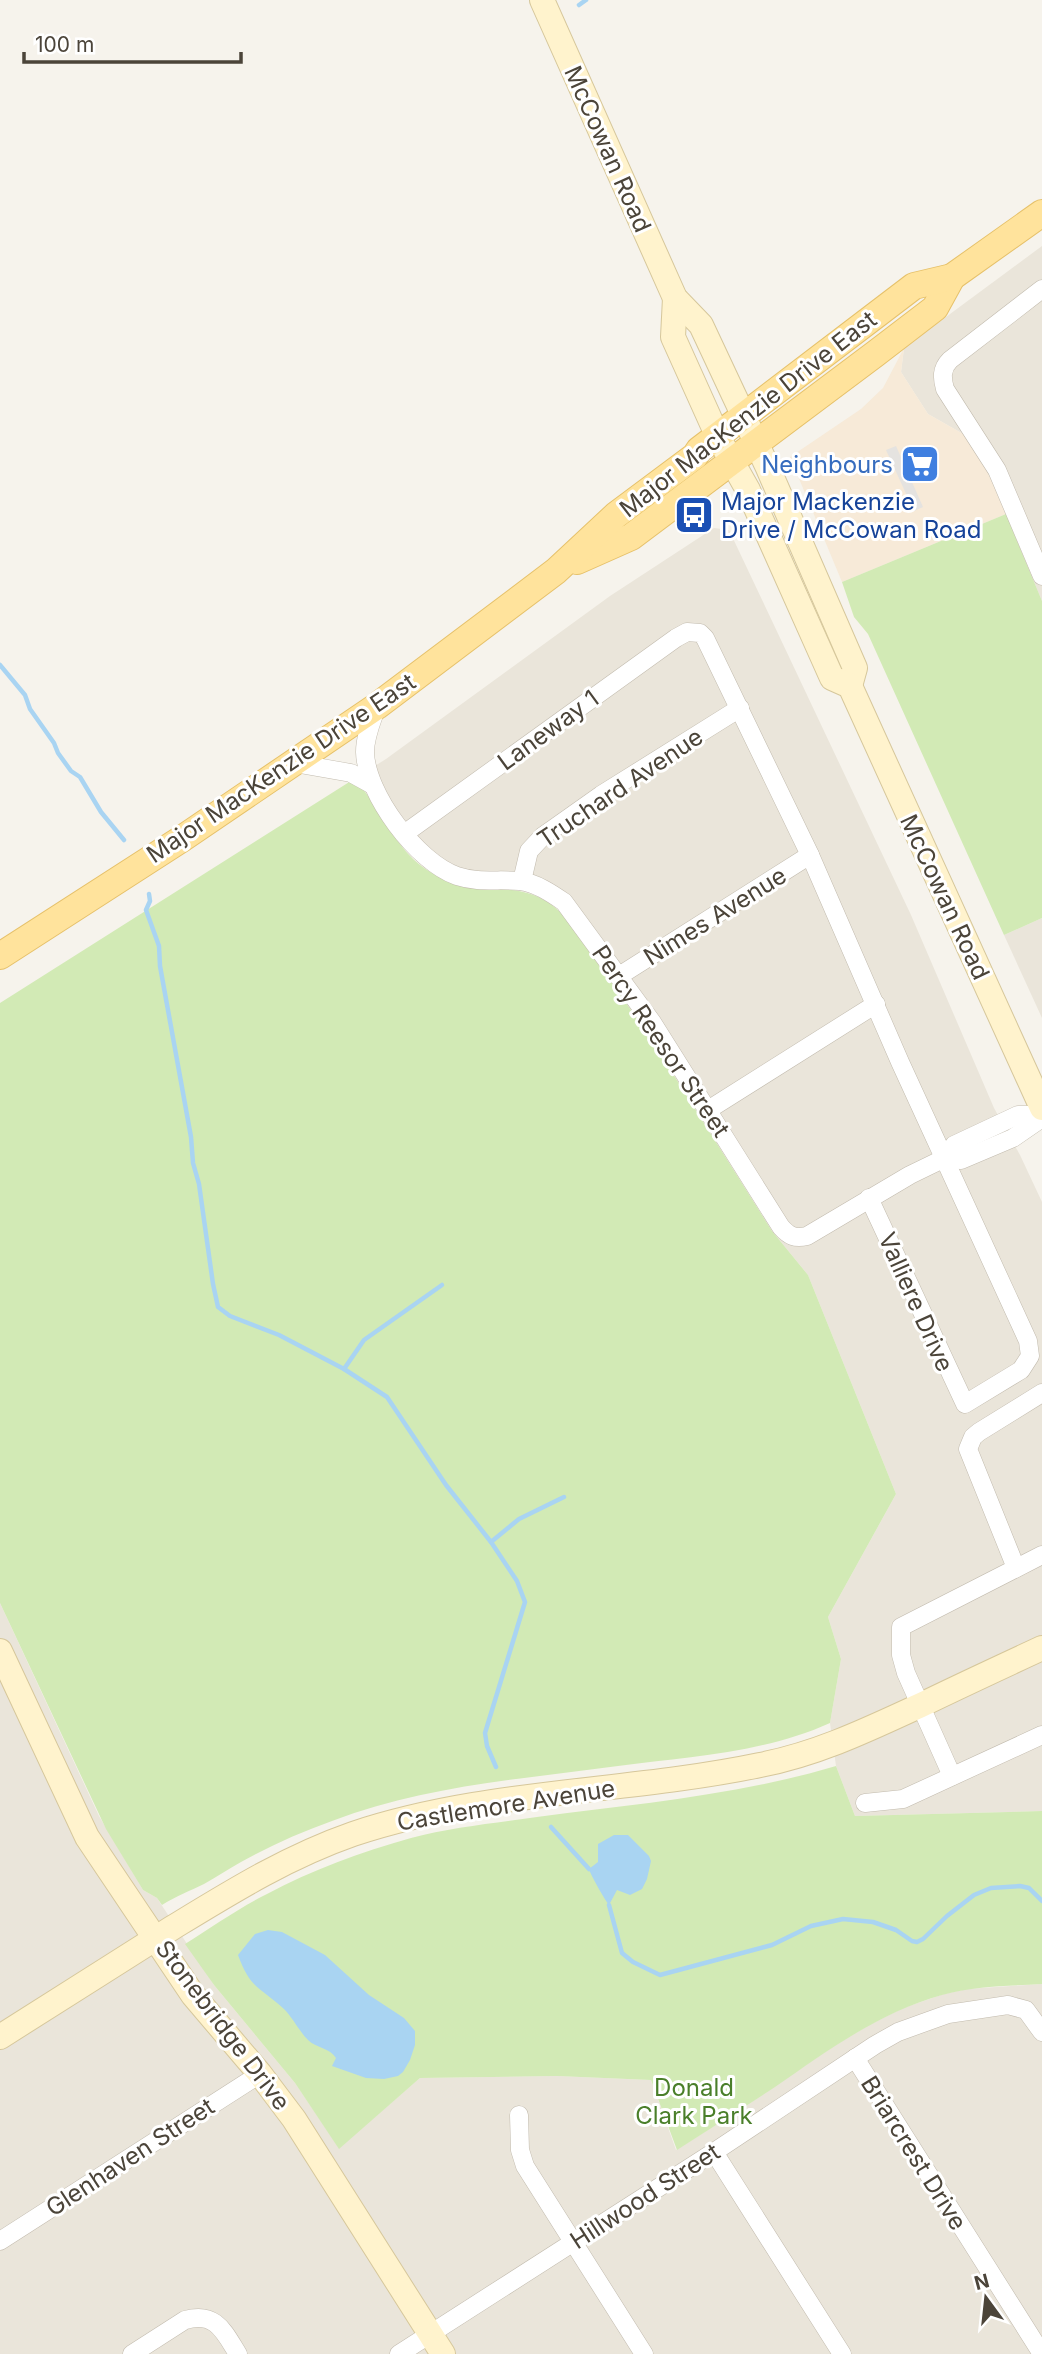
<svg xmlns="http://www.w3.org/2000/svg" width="1042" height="2354" font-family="Inter,sans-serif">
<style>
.residential{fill:#eae5da}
.commercial{fill:#f7ead8}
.green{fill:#d2eab5}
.parking{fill:#e5e3e0}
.water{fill:#a9d4f2}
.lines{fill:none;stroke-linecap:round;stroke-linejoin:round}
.stream{stroke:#a9d4f2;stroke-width:4.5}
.street-casing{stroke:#c2bbae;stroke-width:19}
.secondary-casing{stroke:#d6c79b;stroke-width:26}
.primary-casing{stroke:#e6c16a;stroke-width:28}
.street{stroke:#fff;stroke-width:18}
.secondary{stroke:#fff3cd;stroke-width:24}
.primary{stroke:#ffe39c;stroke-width:26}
.labels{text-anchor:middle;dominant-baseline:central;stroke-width:6;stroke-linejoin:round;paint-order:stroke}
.street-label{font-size:24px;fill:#4b4439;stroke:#fff}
.shop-label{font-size:24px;fill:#366cbe;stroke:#fff;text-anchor:end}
.transit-label{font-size:24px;fill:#164399;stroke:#fff;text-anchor:start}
.park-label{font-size:24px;fill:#4a7f2a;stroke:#fff}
</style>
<rect width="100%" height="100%" fill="#f6f3ec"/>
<g class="residential">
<path d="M1042,246V601L986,468L965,435L928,414L901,372L904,348Z"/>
<path d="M714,528L729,530L911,915L994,1108L1020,1155L1042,1202V1811L855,1816L836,1766L830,1723L841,1659L828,1617L896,1494L808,1275L772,1231L651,1039L572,925L557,908L535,894L506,888L491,890L461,885L424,868L396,839L363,787L354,779L386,759L610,596Z"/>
<path d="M1042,918V1018L1004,935Z"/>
<path d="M0,1603L99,1816L143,1890L157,1898L214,1985L295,2083L339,2148L420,2078L557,2076L651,2080L676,2150L746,2106L831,2048L869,2025L903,2008L944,1994L967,1989L1042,1984V2354H0Z"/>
</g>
<path class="commercial" d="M904,348L901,372L928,414L965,435L986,468L1006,514L842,582L790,457L861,409L883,388Z"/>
<g class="green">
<path d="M1006,514L1042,601V918L1004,935L868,634L854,617L842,582Z"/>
<path d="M354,779C383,808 394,852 432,873C485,904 527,868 572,925L651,1039L772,1231L808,1275L896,1494L828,1617L841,1659L830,1723C764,1753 688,1757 618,1766C522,1779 423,1786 332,1821C301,1832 270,1846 241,1862C228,1869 217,1877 204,1884C190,1891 176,1896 162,1905L157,1898L143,1890L106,1829L0,1603V1003Z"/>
<path d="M836,1766L855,1816L1042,1811V1984C1009,1986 974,1986 942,1995C880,2012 827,2051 775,2087C742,2109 710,2129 677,2150L651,2080L557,2076L420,2078L339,2149L295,2083L214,1985L185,1944C212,1927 239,1908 267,1894C312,1870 361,1852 411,1838C452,1827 495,1823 537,1817C637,1804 739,1795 836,1766Z"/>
</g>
<path class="parking" d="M896,446L923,507L914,511L886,450Z"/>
<g class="water">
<path d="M614,1835H628L649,1856L651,1861L647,1879L642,1889L630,1895L617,1890L609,1905C605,1900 590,1874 589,1869L598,1862V1844Z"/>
<path d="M268,1930L282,1932L325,1955L369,1995L404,2018L415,2031V2045L410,2060L403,2072L398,2076L384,2079L366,2078L332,2066L336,2058C330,2048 316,2048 308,2040C299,2031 293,2018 284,2009C259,1986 251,1990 238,1955L255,1934Z"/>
</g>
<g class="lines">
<g class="stream">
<path d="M579,5L586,0"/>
<path d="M0,665L25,695L30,709L54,743L58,753L71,771L80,777L101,812L124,840"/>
<path d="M149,894L150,901L146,910L159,946L160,966L191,1137L193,1163L199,1184L213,1284L218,1307L230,1316L279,1335L344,1369L387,1397L446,1485L491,1542L517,1581L525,1602L485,1733L487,1746L496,1767"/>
<path d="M344,1369L364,1340L442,1285"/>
<path d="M491,1542L519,1519L564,1497"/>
<path d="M551,1827L589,1869"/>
<path d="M609,1905L622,1953L633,1962L660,1975L772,1945L811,1926L843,1919L873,1922L896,1930L912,1941L917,1942L923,1939L947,1916L974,1895L991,1888L1020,1886L1029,1888L1042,1901"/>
</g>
<g class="street-casing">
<g id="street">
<path d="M1042,289L950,360C941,369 942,378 945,389L997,470L1042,576"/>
<path d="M377,706C372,721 365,736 365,752C366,794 417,862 457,876C478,883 499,879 520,881C536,883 551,893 564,902L652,1022L781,1227C789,1236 795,1239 807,1236L910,1175L945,1158L954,1145L1018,1115H1042"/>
<path d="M294,763L351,773L371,784"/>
<path d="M404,834L676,638L687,632L700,633L705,638L810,855L900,1062L1028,1341L1030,1356L1021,1370L965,1404L869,1198"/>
<path d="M522,881L529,851L543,836L601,795L740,708"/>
<path d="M619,976L810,855"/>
<path d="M708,1110L876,1004"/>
<path d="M945,1158L961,1160L1013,1138L1042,1118"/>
<path d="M1016,1568L968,1449L973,1437L979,1432L1042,1393"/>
<path d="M952,1776L906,1673L901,1655V1627L1042,1555"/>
<path d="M865,1803L903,1799L1042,1735"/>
<path d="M855,2058L1042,2354"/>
<path d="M519,2115L520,2150L525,2166L644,2354"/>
<path d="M714,2152L842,2354"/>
<path d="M0,2241L260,2074"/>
<path d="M132,2354L185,2320C216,2311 224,2332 238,2354"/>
<path d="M399,2354L714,2152L875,2045L898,2032L948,2014L1008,2005L1026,2010L1042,2032"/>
</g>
</g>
<g class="secondary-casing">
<g id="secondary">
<path d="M542,0L675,298L701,325L768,468L855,668L850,686"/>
<path d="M675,298L673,337L718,437L748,490L832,678L850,686L1042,1108"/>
<path d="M0,1651L87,1837L193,1995L260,2074L294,2119L443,2354"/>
<path d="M0,2037C57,2001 115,1964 172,1928C231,1892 287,1857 353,1834C484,1790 626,1793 760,1765C817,1754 867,1730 919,1706C960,1686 1001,1667 1042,1648"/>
</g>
</g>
<g class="primary-casing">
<g id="primary">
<path d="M577,561L631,537L875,354L935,308L952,277"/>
<path d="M0,956L183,838L377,706L556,571L616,515L695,456L699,450L914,286L952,277L1042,213"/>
</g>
</g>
<use href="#street" class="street"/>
<use href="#secondary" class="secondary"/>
<use href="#primary" class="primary"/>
</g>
<defs>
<g id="supermarket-square" transform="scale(2.0125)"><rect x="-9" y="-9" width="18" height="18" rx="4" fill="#3f7fe0" stroke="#fff"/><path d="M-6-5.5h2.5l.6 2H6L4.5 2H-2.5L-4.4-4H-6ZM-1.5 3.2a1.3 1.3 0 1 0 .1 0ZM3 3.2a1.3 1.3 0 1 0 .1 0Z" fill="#fff"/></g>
<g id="bus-square" transform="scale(2.0125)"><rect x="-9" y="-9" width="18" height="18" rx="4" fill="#1a4fb4" stroke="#fff"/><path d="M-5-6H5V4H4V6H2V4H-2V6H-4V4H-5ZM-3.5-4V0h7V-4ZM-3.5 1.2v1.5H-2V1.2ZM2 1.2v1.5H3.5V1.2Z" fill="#fff"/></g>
</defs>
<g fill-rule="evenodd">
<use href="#supermarket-square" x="920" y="464"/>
<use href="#bus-square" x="694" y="515"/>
</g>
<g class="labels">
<g class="street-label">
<text transform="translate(608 149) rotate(66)">McCowan Road</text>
<text transform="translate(748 414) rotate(-38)">Major MacKenzie Drive East</text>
<text transform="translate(548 730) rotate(-36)">Laneway 1</text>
<text transform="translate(281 768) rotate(-34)">Major MacKenzie Drive East</text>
<text transform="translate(620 788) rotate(-34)">Truchard Avenue</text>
<text transform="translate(945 897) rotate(65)">McCowan Road</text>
<text transform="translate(715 916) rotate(-32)">Nimes Avenue</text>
<text transform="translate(661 1041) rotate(56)">Percy Reesor Street</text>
<text transform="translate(916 1302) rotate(66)">Valliere Drive</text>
<text transform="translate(506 1805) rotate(-9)">Castlemore Avenue</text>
<text transform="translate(223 2025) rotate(53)">Stonebridge Drive</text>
<text transform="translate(914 2153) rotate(58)">Briarcrest Drive</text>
<text transform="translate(130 2157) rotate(-33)">Glenhaven Street</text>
<text transform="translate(645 2196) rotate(-33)">Hillwood Street</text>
</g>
<g class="shop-label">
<text x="893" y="464">Neighbours</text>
</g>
<g class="transit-label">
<text x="721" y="501">Major Mackenzie<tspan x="721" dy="28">Drive / McCowan Road</tspan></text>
</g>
<g class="park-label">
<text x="694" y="2087">Donald<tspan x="694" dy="28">Clark Park</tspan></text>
</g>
</g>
<g transform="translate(986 2298) rotate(345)" stroke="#ffffff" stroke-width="5" paint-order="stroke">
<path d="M0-5L12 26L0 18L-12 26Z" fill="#4b4439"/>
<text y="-10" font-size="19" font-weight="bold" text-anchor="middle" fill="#4b4439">N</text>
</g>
<path d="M24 52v10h217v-10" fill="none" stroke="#4b4439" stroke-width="3.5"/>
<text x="35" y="52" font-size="21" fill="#4b4439" stroke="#ffffff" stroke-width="5" paint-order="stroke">100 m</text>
</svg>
